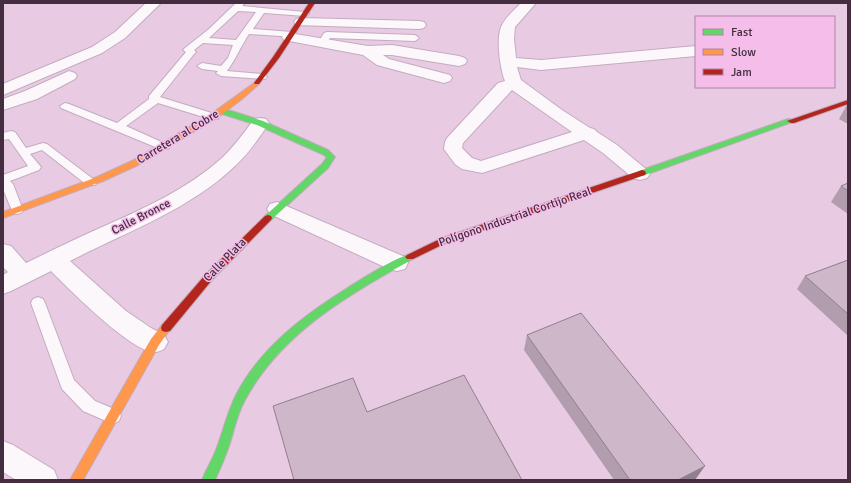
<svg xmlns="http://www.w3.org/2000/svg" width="851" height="483" font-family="Signika,sans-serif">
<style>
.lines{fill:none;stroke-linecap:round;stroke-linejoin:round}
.lane-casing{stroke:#c3acbf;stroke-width:2}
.street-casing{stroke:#c3acbf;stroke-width:2}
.fast-casing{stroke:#c3acbf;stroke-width:2}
.slow-casing{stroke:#c3acbf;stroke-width:2}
.jam-casing{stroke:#c3acbf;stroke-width:2}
.lane{fill:#fcf7fb;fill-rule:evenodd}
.street{fill:#fcf7fb;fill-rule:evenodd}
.fast{fill:#63d668;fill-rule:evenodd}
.slow{fill:#ff974d;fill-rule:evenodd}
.jam{fill:#b3261e;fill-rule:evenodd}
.wall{fill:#b19dad}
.shaded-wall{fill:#90808d}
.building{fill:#ceb7c9;stroke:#90808d}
.labels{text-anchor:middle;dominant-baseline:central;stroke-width:3;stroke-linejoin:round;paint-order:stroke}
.street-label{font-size:12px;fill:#432d3f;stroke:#f5beea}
</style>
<rect width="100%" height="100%" fill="#e8cbe2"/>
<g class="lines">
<g class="lane-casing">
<g id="lane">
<path d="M236,3H245L242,6L305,12L309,14L305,16L264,13L253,29L292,32L295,33L296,35L295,37L249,34C241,46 236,59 227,71L262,74L265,75L267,77L265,79L221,76L216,73L218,71L202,69L197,66L202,63L221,66L228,58L233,45L203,43L194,50L196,52L194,54L160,97L218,115L219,117L218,119H210L158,103L126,126L168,145L170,147L168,149H160L61,108L60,106L65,103L69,104L117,123L149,99V96L186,52L183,50L185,48L209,29ZM238,11L256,12L236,40L209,38Z"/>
<path d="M327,32L415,35L419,38L415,41L330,38L325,45H319L318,43L324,33Z"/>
<path d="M11,131L15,132L26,148L43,143L47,144L97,182L95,185H87L42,150L30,154L41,167L39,170L10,181L13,184L23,210L21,213L17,214L13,213L3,189V175L28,166L9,139L3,140V133Z"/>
<path d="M38,297L43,299L45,303L74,380L95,401L119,411L121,416L119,421L113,424L83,411L62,389L31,303L33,299Z"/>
</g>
</g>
<g class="street-casing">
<g id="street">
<path d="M146,3H161L125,38L102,53L3,95V84L92,47L115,32Z"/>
<path d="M521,3H536L515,27L514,39L516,58L541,60L696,46V56L541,70L517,67L521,80L562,110L590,128L594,129L597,132L617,145L647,170L650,174L647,178L640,180L633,178L603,153L584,140L482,173L462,169L455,164L444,149L445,142L447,138L498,83L505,81C500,68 496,40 501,27C505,18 514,10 521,3ZM512,90L572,132L481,161L472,158L462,148L463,143Z"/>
<path d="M301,18L419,21L424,22L426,25L424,28L419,29L296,25L294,22L296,19Z"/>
<path d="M289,33L368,46L392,45L459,56L465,58L467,61L465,64L459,66L392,55H383L389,59L450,75L452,78L450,81L444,83L377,65L363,55L284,40L282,37L284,34Z"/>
<path d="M69,71L75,73L77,76L75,79L37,99L3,110V99L25,91Z"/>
<path d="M260,118L266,119L269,123C259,138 249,153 235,166C189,210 126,232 70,261L126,311L151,328L164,335L168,342L164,349C162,350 158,352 155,352C132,353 68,288 51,271L11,291L3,294V275L8,272L3,267V244L11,246L26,263C51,251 75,239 100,228C143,209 188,189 223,157C235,145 244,133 254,119Z"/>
<path d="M277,202L405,257L408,263L405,269L397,271L389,269L270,214L267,209L270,204Z"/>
<path d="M3,441L13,445L54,470L58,480H16L3,472Z"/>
</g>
</g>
<g class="fast-casing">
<g id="fast">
<path d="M219,109H225L263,121L328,150L335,157L328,168L271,220H265L264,218L265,216L322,164L327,157L322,154L257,125L219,113Z"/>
<path d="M788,119H791L795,121L645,175L642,176L638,173L639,171Z"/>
<path d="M410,254L413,255L415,257L413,259C348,295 281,333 245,400C237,414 234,431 229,446C225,458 220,469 215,480H202C206,470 212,460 216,450C223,432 227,413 236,395C260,348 304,315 349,287C365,277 393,259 410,254Z"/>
</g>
</g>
<g class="slow-casing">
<g id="slow">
<path d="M257,81L259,82V84L242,99L217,118L138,165L103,181L3,218V212L97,177L132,161L211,114Z"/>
<path d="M166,324L170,325L171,328L159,345L83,480H70L151,339L162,325Z"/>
</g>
</g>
<g class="jam-casing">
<g id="jam">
<path d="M309,3H315L279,58L259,84H255L254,83L273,57Z"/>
<path d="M848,100V104L794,123H791L787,121Z"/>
<path d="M642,170L645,171L646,173L645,175L448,242L413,259H407L405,257L407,255L442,238Z"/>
<path d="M268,215L271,216L272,218L271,220L212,280L170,331L166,332L162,331L161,328L162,325L206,274L265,216Z"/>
</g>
</g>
<use href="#lane" class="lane"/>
<use href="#street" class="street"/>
<use href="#fast" class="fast"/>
<use href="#slow" class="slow"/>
<use href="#jam" class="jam"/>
</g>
<g class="wall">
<path d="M848,103V124L839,119Z"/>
<path d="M848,183V214L831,202L841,186Z"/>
<path d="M848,260V336L797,289L805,276Z"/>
<path d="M527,335L695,480H614L524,350Z"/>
</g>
<path class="shaded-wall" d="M705,466L695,480H678Z"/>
<g class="building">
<path d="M848,183V191L841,186Z"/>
<path d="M848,260V314L805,276Z"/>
<path d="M581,313L705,466L678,480H630L527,335Z"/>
<path d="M464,375L522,480H294L273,406L353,378L367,412Z"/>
</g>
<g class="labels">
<g class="street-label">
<text transform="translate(178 137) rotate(-31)">Carretera al Cobre</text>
<text transform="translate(141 217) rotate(-27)">Calle Bronce</text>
<text transform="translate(515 217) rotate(-19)">Polígono Industrial Cortijo Real</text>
<text transform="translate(225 260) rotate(-46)">Calle Plata</text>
</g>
</g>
<rect width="851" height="483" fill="none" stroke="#432d3f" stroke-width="8"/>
<rect x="695" y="16" width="140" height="72" fill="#f5beea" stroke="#ae84a6"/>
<rect x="703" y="29" width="20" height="6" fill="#63d668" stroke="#ae84a6"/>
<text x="731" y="36" font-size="12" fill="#432d3f">Fast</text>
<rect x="703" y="49" width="20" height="6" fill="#ff974d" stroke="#ae84a6"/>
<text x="731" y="56" font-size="12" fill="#432d3f">Slow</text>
<rect x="703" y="69" width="20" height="6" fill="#b3261e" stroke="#ae84a6"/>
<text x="731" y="76" font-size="12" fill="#432d3f">Jam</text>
</svg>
